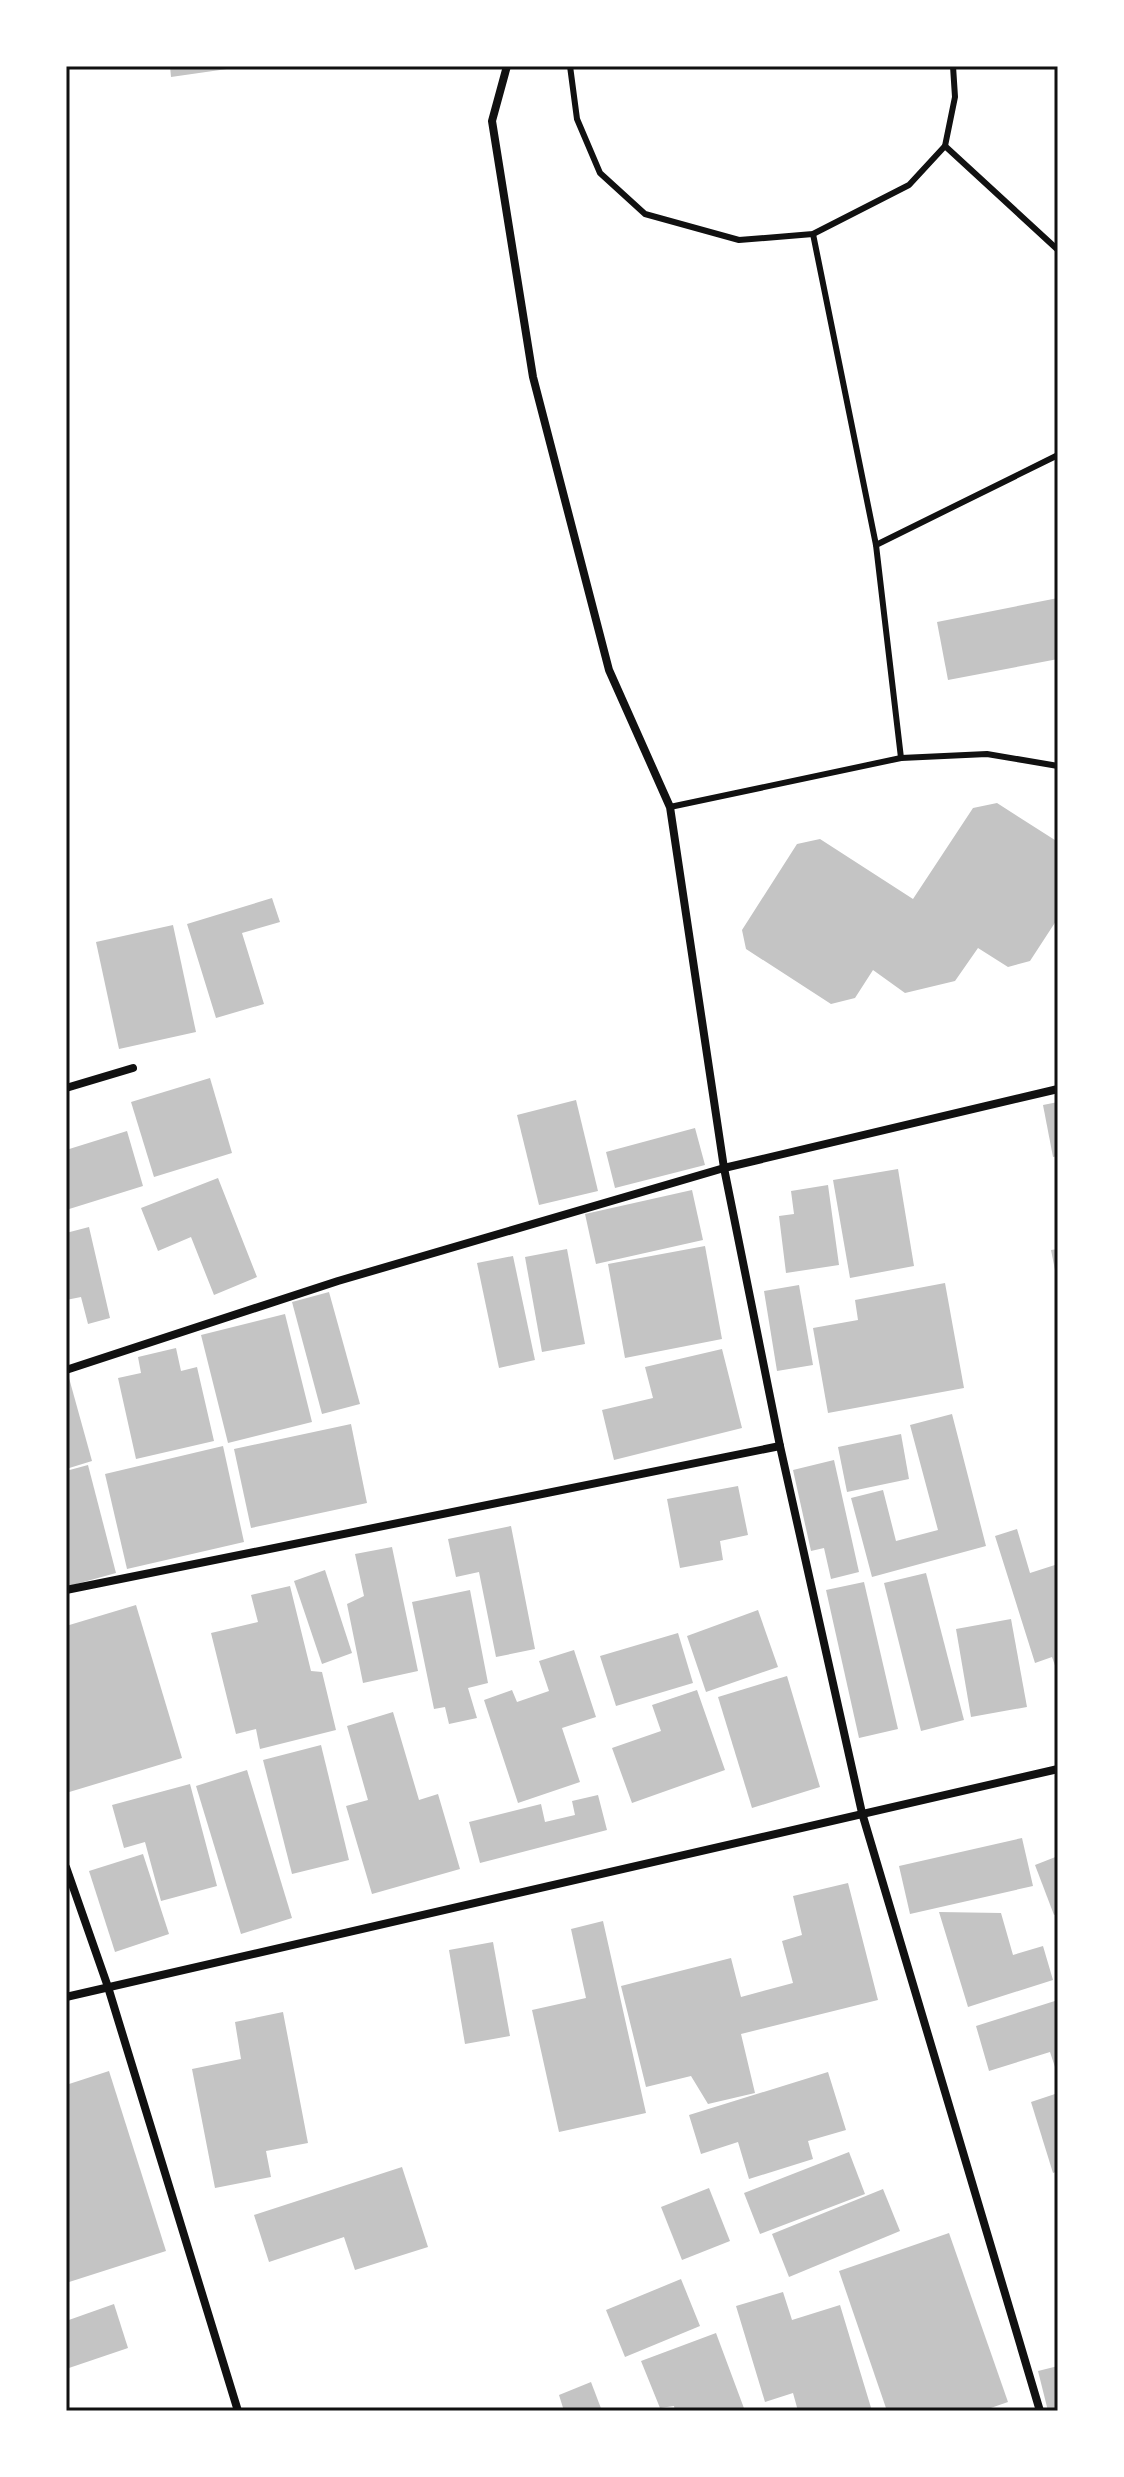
<svg xmlns="http://www.w3.org/2000/svg" width="1124" height="2477" font-family="'Varela Round',sans-serif">
<style>
.building{fill:#c4c4c4}
.lines{fill:none;stroke-linecap:round;stroke-linejoin:round}
.service{stroke:#111;stroke-width:6}
.minor{stroke:#111;stroke-width:8}
.neatline{fill:none;stroke:#111;stroke-width:3}
</style>
<rect width="100%" height="100%" fill="#fff"/>
<g class="building">
<path d="M170,66H234V68L171,77Z"/>
<path d="M1058,598V659L948,680L937,622Z"/>
<path d="M997,803L1058,842V918L1030,961L1008,967L978,948L955,981L905,993L873,970L855,998L831,1004L746,949L742,930L797,844L820,839L913,899L973,808Z"/>
<path d="M272,898L280,922L242,933L264,1004L216,1018L187,924Z"/>
<path d="M173,925L196,1032L119,1049L96,942Z"/>
<path d="M210,1078L232,1153L154,1177L131,1102Z"/>
<path d="M576,1100L598,1191L539,1205L517,1115Z"/>
<path d="M1058,1102V1156L1053,1157L1043,1105Z"/>
<path d="M695,1128L705,1165L615,1188L606,1152Z"/>
<path d="M127,1131L143,1186L66,1210V1150Z"/>
<path d="M898,1169L914,1266L850,1278L833,1180Z"/>
<path d="M218,1178L257,1277L214,1295L191,1237L158,1251L141,1208Z"/>
<path d="M828,1185L839,1265L786,1273L779,1216L794,1214L791,1191Z"/>
<path d="M692,1190L703,1240L596,1264L585,1214Z"/>
<path d="M89,1227L110,1318L88,1324L81,1297L66,1300V1233Z"/>
<path d="M705,1246L722,1339L625,1358L608,1264Z"/>
<path d="M567,1249L585,1344L542,1352L525,1257Z"/>
<path d="M1058,1249V1279L1057,1280L1051,1250Z"/>
<path d="M513,1256L535,1360L499,1368L477,1263Z"/>
<path d="M945,1283L964,1388L828,1413L813,1328L858,1320L855,1300Z"/>
<path d="M799,1285L813,1365L777,1371L764,1291Z"/>
<path d="M329,1292L360,1404L322,1414L292,1302Z"/>
<path d="M285,1314L312,1422L228,1443L201,1335Z"/>
<path d="M176,1348L181,1371L197,1367L214,1441L136,1459L118,1378L141,1373L138,1357Z"/>
<path d="M722,1349L742,1428L614,1460L602,1410L653,1398L645,1367Z"/>
<path d="M69,1378L92,1461L66,1469V1379Z"/>
<path d="M952,1414L986,1546L872,1577L851,1498L883,1490L896,1541L938,1530L910,1425Z"/>
<path d="M351,1424L367,1503L251,1528L234,1449Z"/>
<path d="M901,1434L909,1479L847,1492L838,1447Z"/>
<path d="M223,1446L244,1542L127,1569L105,1474Z"/>
<path d="M834,1460L859,1572L831,1579L824,1548L811,1551L793,1470Z"/>
<path d="M88,1465L116,1573L69,1586L66,1571V1471Z"/>
<path d="M738,1486L748,1535L720,1541L723,1560L680,1568L667,1499Z"/>
<path d="M511,1526L535,1649L496,1657L479,1572L456,1577L448,1539Z"/>
<path d="M1017,1529L1030,1573L1058,1564V1674L1052,1657L1035,1663L995,1536Z"/>
<path d="M392,1547L418,1671L363,1683L347,1604L364,1596L355,1554Z"/>
<path d="M325,1570L352,1653L322,1664L294,1581Z"/>
<path d="M926,1573L964,1720L921,1731L884,1583Z"/>
<path d="M864,1582L898,1729L859,1738L826,1590Z"/>
<path d="M290,1586L311,1671L322,1672L336,1730L260,1749L256,1729L236,1734L211,1633L258,1622L251,1595Z"/>
<path d="M470,1590L488,1683L468,1688L477,1718L449,1724L445,1707L434,1709L412,1602Z"/>
<path d="M136,1605L182,1758L66,1793V1626Z"/>
<path d="M758,1610L778,1667L706,1692L687,1636Z"/>
<path d="M1011,1619L1027,1707L971,1717L956,1629Z"/>
<path d="M678,1633L693,1683L616,1706L600,1656Z"/>
<path d="M574,1650L596,1717L562,1728L580,1782L518,1803L484,1700L512,1690L517,1702L549,1691L539,1661Z"/>
<path d="M787,1676L820,1787L752,1808L718,1697Z"/>
<path d="M697,1690L725,1770L632,1803L612,1748L661,1731L652,1705Z"/>
<path d="M393,1712L419,1800L438,1794L460,1869L372,1894L346,1806L368,1800L347,1726Z"/>
<path d="M321,1745L349,1860L292,1874L263,1760Z"/>
<path d="M247,1770L292,1918L241,1934L196,1786Z"/>
<path d="M190,1784L217,1886L161,1901L145,1842L124,1848L112,1805Z"/>
<path d="M598,1795L607,1830L480,1863L469,1822L541,1804L545,1822L575,1815L572,1801Z"/>
<path d="M1022,1838L1033,1886L910,1914L899,1866Z"/>
<path d="M143,1854L169,1934L115,1952L89,1871Z"/>
<path d="M1058,1856V1913L1054,1915L1035,1865Z"/>
<path d="M848,1883L878,2000L741,2034L755,2093L708,2104L691,2076L646,2087L621,1986L731,1958L741,1997L793,1983L782,1941L802,1935L793,1896Z"/>
<path d="M939,1912L1001,1913L1013,1955L1043,1946L1053,1980L968,2007Z"/>
<path d="M603,1921L646,2113L559,2132L532,2010L586,1998L571,1929Z"/>
<path d="M493,1942L510,2036L465,2044L449,1950Z"/>
<path d="M1058,2000V2076L1050,2052L989,2071L976,2026Z"/>
<path d="M283,2012L308,2143L266,2151L271,2177L215,2188L192,2069L241,2059L235,2022Z"/>
<path d="M109,2071L166,2251L66,2283V2085Z"/>
<path d="M828,2072L846,2130L808,2141L813,2159L749,2179L738,2142L701,2154L689,2115Z"/>
<path d="M1058,2093V2171L1053,2173L1031,2102Z"/>
<path d="M849,2152L865,2194L760,2234L744,2193Z"/>
<path d="M402,2167L428,2247L355,2270L344,2237L269,2262L254,2215Z"/>
<path d="M709,2188L730,2241L682,2260L661,2207Z"/>
<path d="M883,2189L900,2231L789,2277L772,2234Z"/>
<path d="M949,2233L1008,2402L982,2411H887L839,2271Z"/>
<path d="M681,2279L700,2326L625,2357L606,2310Z"/>
<path d="M783,2292L792,2320L840,2305L872,2411H798L793,2393L765,2402L736,2306Z"/>
<path d="M114,2304L128,2348L66,2369V2321Z"/>
<path d="M716,2333L745,2411H675L674,2406L660,2408L641,2361Z"/>
<path d="M1058,2366V2411H1048L1038,2371Z"/>
<path d="M591,2382L602,2411H564L559,2395Z"/>
</g>
<g class="lines">
<g class="service">
<path d="M570,66L577,119L600,173L645,214L739,240L813,234L909,185L945,146L955,97L953,66"/>
<path d="M945,146L1058,250"/>
<path d="M813,234L876,545L901,758"/>
<path d="M876,545L1058,455"/>
<path d="M670,807L901,758L987,754L1058,766"/>
</g>
<g class="minor">
<path d="M507,66L492,121L533,377L609,670L670,807L724,1168L780,1446L862,1813L1040,2411"/>
<path d="M66,1088L133,1068"/>
<path d="M66,1370L338,1281L724,1168L1058,1089"/>
<path d="M66,1590L780,1446"/>
<path d="M66,1867L108,1987L238,2411"/>
<path d="M66,1997L1058,1769"/>
</g>
</g>
<rect width="1124" height="2477" fill="none" stroke="#ffffff" stroke-width="136"/>
<rect x="68" y="68" width="988" height="2341" class="neatline"/>
</svg>
